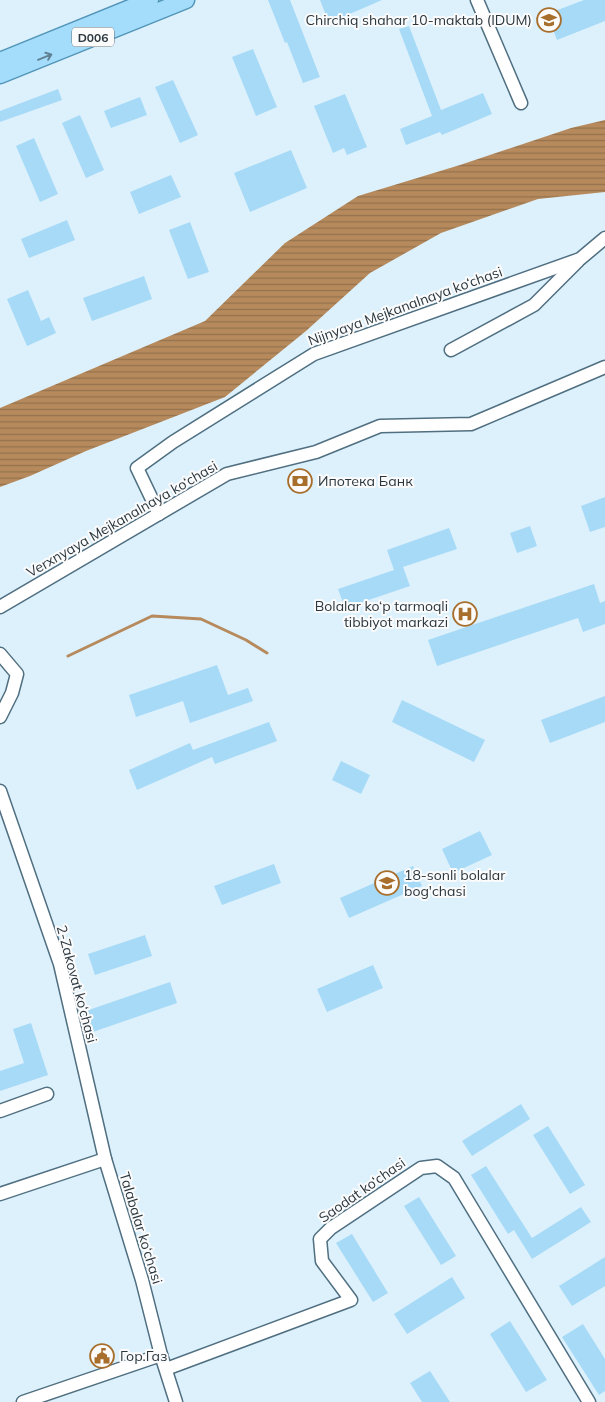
<svg xmlns="http://www.w3.org/2000/svg" width="605" height="1402" font-family="Mulish,sans-serif">
<style>
.water{fill:url(#water-rules)}
.lines{fill:none;stroke-linecap:round;stroke-linejoin:round}
.stream{stroke:#b68a5c;stroke-width:3}
.building{fill:#a7daf6}
.minor-casing{stroke:#506f80;stroke-width:15}
.major-casing{stroke:#5295b8;stroke-width:19}
.minor{stroke:#fff;stroke-width:12}
.major{stroke:#a4ddfb;stroke-width:16}
.oneway{stroke:#618294}
.labels{text-anchor:middle;dominant-baseline:central;stroke-width:4;stroke-linejoin:round;paint-order:stroke}
.shield{fill:#fbfbfb;stroke:#697277;stroke-width:1}
.shield-label{font-size:12px;font-weight:bold;fill:#2a373f}
.poi-label{font-size:14px;fill:#2a373f;stroke:#fbfbfb;text-anchor:start}
.street-label{font-size:14px;fill:#2a373f;stroke:#fbfbfb}
</style>
<defs>
<pattern id="water-rules" width="6" height="5" patternUnits="userSpaceOnUse" patternTransform="scale(1.25)"><rect width="6" height="5" fill="#b68a5c"/><path d="M0 2.5h6" fill="none" stroke="#94724d"/></pattern>
</defs>
<rect width="100%" height="100%" fill="#ddf1fd"/>
<path class="water" d="M605,120V192L538,199L441,233L370,273L306,331L225,397L86,451L30,476L0,487V408L205,321L285,243L358,196L460,165L571,128Z"/>
<g class="lines">
<path class="stream" d="M68,656L152,616L201,619L246,640L267,653"/>
</g>
<g class="building">
<path d="M268,0H290L320,77L303,83L287,42L285,43Z"/>
<path d="M320,0H382L329,23Z"/>
<path d="M584,0H605V21L557,40L547,14Z"/>
<path d="M409,26L441,110L483,93L492,114L442,135L440,132L406,145L400,129L432,116L399,29Z"/>
<path d="M253,49L277,107L256,116L232,57Z"/>
<path d="M173,80L198,135L180,143L155,87Z"/>
<path d="M58,89L62,100L0,122V111Z"/>
<path d="M345,94L367,147L347,155L344,148L333,153L314,106Z"/>
<path d="M140,97L147,115L111,128L104,111Z"/>
<path d="M80,115L104,170L86,178L62,123Z"/>
<path d="M34,138L58,194L40,202L16,146Z"/>
<path d="M291,150L307,188L250,212L234,173Z"/>
<path d="M171,175L181,197L139,214L130,192Z"/>
<path d="M67,220L75,240L29,258L21,239Z"/>
<path d="M190,222L209,272L188,279L169,230Z"/>
<path d="M144,276L152,299L92,321L83,298Z"/>
<path d="M28,290L41,321L49,317L56,333L27,346L7,299Z"/>
<path d="M605,497V527L590,532L581,506Z"/>
<path d="M530,526L537,546L517,553L510,533Z"/>
<path d="M449,528L457,549L403,567L410,586L345,608L338,589L394,570L387,550Z"/>
<path d="M594,584L600,603L605,601V624L583,632L578,618L437,666L428,640Z"/>
<path d="M217,665L228,695L248,688L253,701L190,723L183,701L136,717L129,695Z"/>
<path d="M605,696V722L550,743L541,720Z"/>
<path d="M402,700L485,740L474,762L392,722Z"/>
<path d="M269,722L277,741L215,764L212,757L137,790L129,770L190,743L193,750Z"/>
<path d="M341,761L370,775L361,794L332,780Z"/>
<path d="M480,831L492,855L453,873L442,849Z"/>
<path d="M274,864L281,883L222,905L214,886Z"/>
<path d="M413,866L422,886L349,918L340,898Z"/>
<path d="M145,935L152,956L95,975L88,954Z"/>
<path d="M373,965L383,988L327,1012L317,989Z"/>
<path d="M170,982L177,1003L87,1034L80,1013Z"/>
<path d="M31,1023L48,1075L0,1091V1071L24,1063L13,1029Z"/>
<path d="M521,1104L530,1119L472,1156L462,1141Z"/>
<path d="M548,1126L585,1185L570,1194L533,1135Z"/>
<path d="M486,1166L532,1238L581,1207L591,1222L532,1259L514,1230L508,1234L471,1175Z"/>
<path d="M419,1197L456,1256L441,1265L404,1206Z"/>
<path d="M352,1234L388,1293L373,1302L336,1243Z"/>
<path d="M605,1257V1286L572,1306L559,1286Z"/>
<path d="M452,1277L465,1298L407,1334L394,1314Z"/>
<path d="M510,1321L547,1380L526,1392L490,1334Z"/>
<path d="M583,1324L605,1359V1391L599,1395L562,1337Z"/>
<path d="M430,1371L450,1402H422L410,1383Z"/>
</g>
<g class="lines">
<g class="minor-casing">
<g id="minor">
<path d="M477,0L521,103"/>
<path d="M451,350L534,305L578,261"/>
<path d="M159,514L137,468L173,442L314,354L580,259L605,238"/>
<path d="M0,607L227,474L316,452L380,426L471,424L605,367"/>
<path d="M0,654L17,674L12,693L0,717"/>
<path d="M0,791L60,964L105,1159L142,1280L161,1355L176,1402"/>
<path d="M0,1111L47,1094"/>
<path d="M0,1194L105,1159"/>
<path d="M166,1369L351,1300L322,1261L320,1239L331,1228L421,1168L437,1166L454,1178L589,1402"/>
<path d="M23,1402L161,1355"/>
</g>
</g>
<g class="major-casing">
<g id="major">
<path d="M0,61L150,0"/>
<path d="M0,75L186,0"/>
</g>
</g>
<use href="#minor" class="minor"/>
<use href="#major" class="major"/>
</g>
<defs><path id="oneway-shaft" d="M-6 0H5M1.5-3L5.5 0L1.5 3" fill="none" stroke-width="1.6" stroke-linecap="round" stroke-linejoin="round" transform="scale(1.25)"/></defs>
<use class="oneway" href="#oneway-shaft" transform="translate(45 57) rotate(-22)"/>
<defs>
<g id="school-ring" transform="scale(1.25)"><circle r="9.5" fill="#fbfbfb" stroke="#a76e2c" stroke-width="1.5"/><path d="M0-5L7-2L0 1L-7-2ZM-4 1L0 2.5L4 1V4Q0 6-4 4Z" fill="#a76e2c"/></g>
<g id="bank-ring" transform="scale(1.25)"><circle r="9.5" fill="#fbfbfb" stroke="#a76e2c" stroke-width="1.5"/><path d="M-6-4H6V4H-6ZM0-2.3a2.3 2.3 0 1 0 0 4.6a2.3 2.3 0 1 0 0-4.6Z" fill="#a76e2c"/></g>
<g id="hospital-ring" transform="scale(1.25)"><circle r="9.5" fill="#fbfbfb" stroke="#a76e2c" stroke-width="1.5"/><path d="M-5-5h3v3.5h4V-5h3V5h-3V1.5h-4V5h-3Z" fill="#a76e2c"/></g>
<g id="civic-ring" transform="scale(1.25)"><circle r="9.5" fill="#fbfbfb" stroke="#a76e2c" stroke-width="1.5"/><path d="M-.6-6.5H3V-4.5H.6V-3L4-1V1h2V6H-6V1h2V-1L-.6-3ZM-1.2 2.5V6h2.4V2.5Z" fill="#a76e2c"/></g>
</defs>
<g fill-rule="evenodd">
<use href="#school-ring" x="549" y="20"/>
<use href="#bank-ring" x="300" y="481"/>
<use href="#hospital-ring" x="465" y="614"/>
<use href="#school-ring" x="387" y="883"/>
<use href="#civic-ring" x="102" y="1356"/>
</g>
<g class="labels">
<rect class="shield" x="72" y="27.5" width="42" height="19" rx="4"/>
<g class="shield-label">
<text x="93" y="37">D006</text>
</g>
<g class="poi-label">
<text x="532" y="20" text-anchor="end">Chirchiq shahar 10-maktab (IDUM)</text>
<text x="318" y="481">Ипотека Банк</text>
<text x="448" y="606" text-anchor="end">Bolalar ko‘p tarmoqli<tspan x="448" dy="16">tibbiyot markazi</tspan></text>
<text x="404" y="875">18-sonli bolalar<tspan x="404" dy="16">bog'chasi</tspan></text>
<text x="120" y="1356">Гор.Газ</text>
</g>
<g class="street-label">
<text transform="translate(405 306) rotate(-20)">Nijnyaya Mejkanalnaya ko‘chasi</text>
<text transform="translate(122 519) rotate(-30)">Verxnyaya Mejkanalnaya ko‘chasi</text>
<text transform="translate(77 984) rotate(75)">2-Zakovat ko‘chasi</text>
<text transform="translate(362 1190) rotate(-35)">Saodat ko‘chasi</text>
<text transform="translate(141 1228) rotate(73)">Talabalar ko‘chasi</text>
</g>
</g>
</svg>
